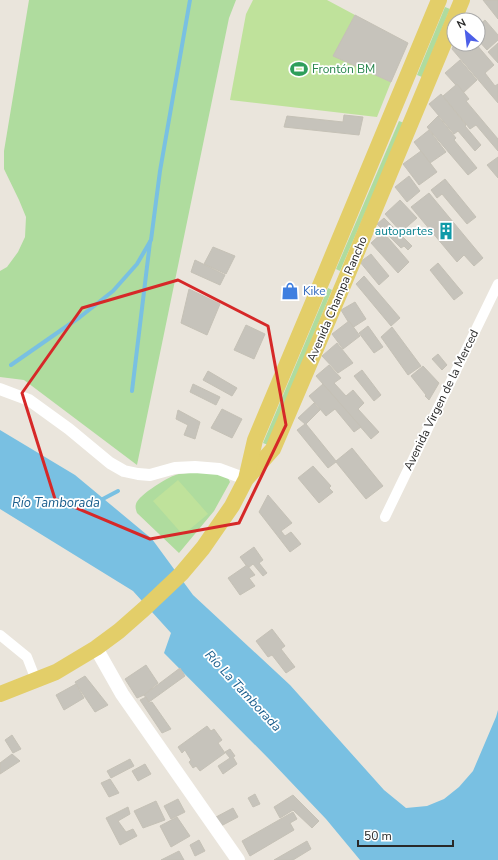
<svg xmlns="http://www.w3.org/2000/svg" width="498" height="860" font-family="'Nunito Sans',sans-serif">
<style>
.green{fill:#afdc9e}
.pitch{fill:#bfe29b}
.water{fill:#79c0e2}
.lines{fill:none;stroke-linecap:round;stroke-linejoin:round}
.stream{stroke:#79c0e2;stroke-width:4}
.building{fill:#c6c3bb;stroke:#c5c1b6}
.minor{stroke:#fff;stroke-width:10}
.tertiary{stroke:#fff;stroke-width:12}
.secondary{stroke:#fff;stroke-width:14}
.primary{stroke:#e3ce69;stroke-width:16}
.marked{fill:none;stroke:#d62828;stroke-width:3;stroke-linejoin:round}
.labels{text-anchor:middle;dominant-baseline:central;stroke-width:3.5;stroke-linejoin:round;paint-order:stroke}
.leisure-label{font-size:12px;fill:#27864d;stroke:#fff;text-anchor:start}
.culture-label{font-size:12px;fill:#0d838f;stroke:#fff;text-anchor:end}
.shop-label{font-size:12px;fill:#366cbe;stroke:#fff;text-anchor:start}
.street-label{font-size:12px;fill:#292929;stroke:#fff}
.water-label{font-size:13px;font-style:italic;fill:#1a5e8d;stroke:#fff}
</style>
<rect width="100%" height="100%" fill="#eae5dc"/>
<g class="green">
<path d="M29,0H236L229,18L137,465L24,380L0,377V271L7,267L18,252L25,237L26,217L19,200L4,169V151Z"/>
<path d="M445,7L450,9L422,77L417,75Z"/>
<path d="M399,121L404,123L340,271L336,269Z"/>
<path d="M328,288L332,290L268,445L263,443Z"/>
<path d="M214,473L228,478L230,482L214,511L179,553L137,513C136,510 135,507 136,504C138,495 171,475 179,474C191,472 203,473 214,473Z"/>
</g>
<g class="pitch">
<path d="M253,0H327L355,15L334,56L391,82L377,117L230,100L246,14Z"/>
<path d="M178,480L208,514L183,535L153,501Z"/>
</g>
<path class="water" d="M0,430L75,475L152,539L193,595L290,685L384,790L406,808L427,806L444,799L459,787L473,771L496,717L498,710V860H360L326,819L269,759L164,653L171,633L133,591L0,509Z"/>
<g class="lines">
<g class="stream">
<path d="M11,365L80,317L113,291L137,264L151,240L160,171L190,0"/>
<path d="M132,391L150,242"/>
<path d="M99,501L118,491"/>
</g>
</g>
<g class="building">
<path d="M483,0H498V19Z"/>
<path d="M355,15L408,43L391,82L333,56Z"/>
<path d="M485,20L498,35V40L487,50L478,40V36L481,34L478,30V26Z"/>
<path d="M498,43V63L488,52Z"/>
<path d="M454,44H476L494,65L485,73L495,86L498,84V103L452,49Z"/>
<path d="M460,60L477,80L463,93L445,73Z"/>
<path d="M457,84L469,99L466,101L498,139V151L476,125L470,129L443,96Z"/>
<path d="M441,94L466,125L465,126L481,145L475,151L458,131L454,134L429,104Z"/>
<path d="M344,115L363,117L359,135L284,127L287,116L343,122Z"/>
<path d="M438,116L456,138L454,140L477,168L468,175L427,127Z"/>
<path d="M429,130L446,152L430,163L414,142Z"/>
<path d="M421,151L437,172L419,185L403,164Z"/>
<path d="M498,157V178L487,165Z"/>
<path d="M409,176L420,191L407,202L395,187Z"/>
<path d="M445,179L476,217L467,224L442,194L437,198L431,190Z"/>
<path d="M429,193L483,258L474,266L464,255L457,262L411,207Z"/>
<path d="M400,200L417,218L401,232L385,214Z"/>
<path d="M384,218L412,246L408,250L404,246L401,248L377,224Z"/>
<path d="M383,232L409,262L398,273L371,243Z"/>
<path d="M213,247L235,256L226,274L204,264Z"/>
<path d="M371,254L389,276L379,285L360,262Z"/>
<path d="M195,260L225,275L220,285L191,272Z"/>
<path d="M438,263L463,293L454,300L430,270Z"/>
<path d="M364,276L400,318L391,326L356,284Z"/>
<path d="M189,289L220,304L207,335L181,323Z"/>
<path d="M355,302L366,319L352,328L341,310Z"/>
<path d="M349,321L360,336L343,349L332,334Z"/>
<path d="M246,325L265,334L254,359L234,350Z"/>
<path d="M368,326L383,347L374,353L359,333Z"/>
<path d="M392,327L421,366L408,375L381,337Z"/>
<path d="M337,343L353,363L338,373L322,356Z"/>
<path d="M438,354L447,365L442,370L432,359Z"/>
<path d="M329,365L341,378L334,383L346,396L353,390L364,403L358,409L379,432L371,439L316,376Z"/>
<path d="M423,366L439,383L429,400L425,396L426,395L411,376Z"/>
<path d="M362,370L381,395L374,401L354,376Z"/>
<path d="M208,371L237,388L232,396L203,380Z"/>
<path d="M193,384L220,397L216,405L190,392Z"/>
<path d="M323,384L361,427L354,432L335,409L326,416L309,396Z"/>
<path d="M314,403L320,410L306,424L336,461L352,448L383,486L366,499L336,462L328,468L297,430L305,424L298,418Z"/>
<path d="M222,409L242,419L232,438L211,428Z"/>
<path d="M178,410L200,422L195,439L184,435L188,425L176,419Z"/>
<path d="M313,466L331,486L329,488L333,492L319,503L298,478Z"/>
<path d="M268,495L292,523L281,531L285,536L291,532L301,544L290,552L259,512Z"/>
<path d="M254,547L263,560L259,563L267,573L263,576L253,564L248,568L240,557Z"/>
<path d="M247,565L255,575L249,578L255,586L240,595L228,578Z"/>
<path d="M272,629L285,646L281,649L295,667L286,673L272,655L268,657L256,641Z"/>
<path d="M146,665L158,683L144,695L137,698L125,679Z"/>
<path d="M180,668L185,676L149,702L144,695Z"/>
<path d="M85,676L108,705L95,712L75,682Z"/>
<path d="M76,684L84,698L64,710L56,695Z"/>
<path d="M146,697L149,703L152,702L171,729L162,733L140,700Z"/>
<path d="M207,726L211,731L214,729L222,740L218,743L225,753L200,771L196,766L193,768L189,762L191,760L185,750L182,753L178,747Z"/>
<path d="M12,735L21,749L13,753L5,740Z"/>
<path d="M230,749L235,756L233,757L237,764L223,774L218,766L230,758L225,752Z"/>
<path d="M12,754L20,761L0,774V763Z"/>
<path d="M130,759L134,766L111,778L107,771Z"/>
<path d="M145,764L151,774L138,781L132,771Z"/>
<path d="M110,779L119,793L109,797L101,783Z"/>
<path d="M255,794L260,804L253,807L248,798Z"/>
<path d="M293,795L319,821L312,828L293,810L280,818L274,807Z"/>
<path d="M178,799L185,812L171,819L164,806Z"/>
<path d="M156,801L165,820L143,828L134,811Z"/>
<path d="M128,807L130,814L118,821L126,832L133,829L137,836L120,845L106,818Z"/>
<path d="M233,808L238,817L221,826L216,817Z"/>
<path d="M293,812L297,819L290,823L294,830L250,856L242,841Z"/>
<path d="M177,817L190,836L171,847L160,826Z"/>
<path d="M199,840L205,851L195,856L190,845Z"/>
<path d="M307,841L311,849L293,860H274Z"/>
<path d="M179,851L184,860H161Z"/>
</g>
<g class="lines">
<g class="minor">
<path d="M385,517L498,284"/>
<path d="M0,635L27,657L36,680"/>
</g>
<path class="tertiary" d="M0,389L29,400L69,429L110,463L124,471L138,474L150,475L175,468L195,467L219,469L246,479"/>
<path class="secondary" d="M96,648L122,694L238,860"/>
<g class="primary">
<path d="M247,478L273,449L344,283L462,0"/>
<path d="M0,694L56,672L96,648L119,631L144,609L181,574L203,548L232,506L246,479L255,440L324,276L439,0"/>
</g>
</g>
<path class="marked" d="M178,280L268,326L286,425L239,523L150,539L55,499L22,393L82,308Z"/>
<defs>
<g id="stadium-bare" transform="scale(1.38)"><path d="M0-5a6.5 5 0 1 0 0 10a6.5 5 0 1 0 0-10ZM-3.5-1.8h7v3.6h-7Z" fill="#2e9e5b" stroke="#fff" stroke-width="2.5" paint-order="stroke"/></g>
<g id="building-bare" transform="scale(1.38)"><path d="M-4-6H4V6H1V3H-1V6H-4ZM-2.5-4.3h1.7v1.8h-1.7ZM.8-4.3h1.7v1.8H.8ZM-2.5-1h1.7V.8h-1.7ZM.8-1h1.7V.8H.8Z" fill="#0f9aa8" stroke="#fff" stroke-width="2.5" paint-order="stroke"/></g>
<g id="shop-bare" transform="scale(1.38)"><path d="M-5-2.5h2.3a2.7 3.5 0 0 1 5.4 0H5L5.5 6h-11ZM-1.5-2.5h3a1.5 2.3 0 0 0-3 0Z" fill="#3f7fe0" stroke="#fff" stroke-width="2.5" paint-order="stroke"/></g>
</defs>
<g fill-rule="evenodd">
<use href="#stadium-bare" x="299" y="69"/>
<use href="#building-bare" x="446" y="231"/>
<use href="#shop-bare" x="290" y="291"/>
</g>
<g class="labels">
<g class="leisure-label">
<text x="312" y="69">Frontón BM</text>
</g>
<g class="culture-label">
<text x="433" y="231">autopartes</text>
</g>
<g class="shop-label">
<text x="303" y="291">Kike</text>
</g>
<g class="street-label">
<text transform="translate(337 299) rotate(-67)">Avenida Champa Rancho</text>
<text transform="translate(441 400) rotate(-64)">Avenida Virgen de la Merced</text>
</g>
<g class="water-label">
<text x="56" y="503">Río Tamborada</text>
<text transform="translate(243 691) rotate(47)">Río La Tamborada</text>
</g>
</g>
<g transform="translate(466 32) rotate(332)"><circle r="19" fill="#ffffff" stroke="#a9a9a9"/>
<path d="M0-3L7 15L0 10L-7 15Z" fill="#4c5fe8"/>
<text y="-6" font-size="11" font-weight="bold" text-anchor="middle" fill="#292929">N</text>
</g>
<path d="M358 840v6h95v-6" fill="none" stroke="#292929" stroke-width="2"/>
<text x="364" y="840" font-size="12" fill="#292929" stroke="#ffffff" stroke-width="3" paint-order="stroke">50 m</text>
</svg>
